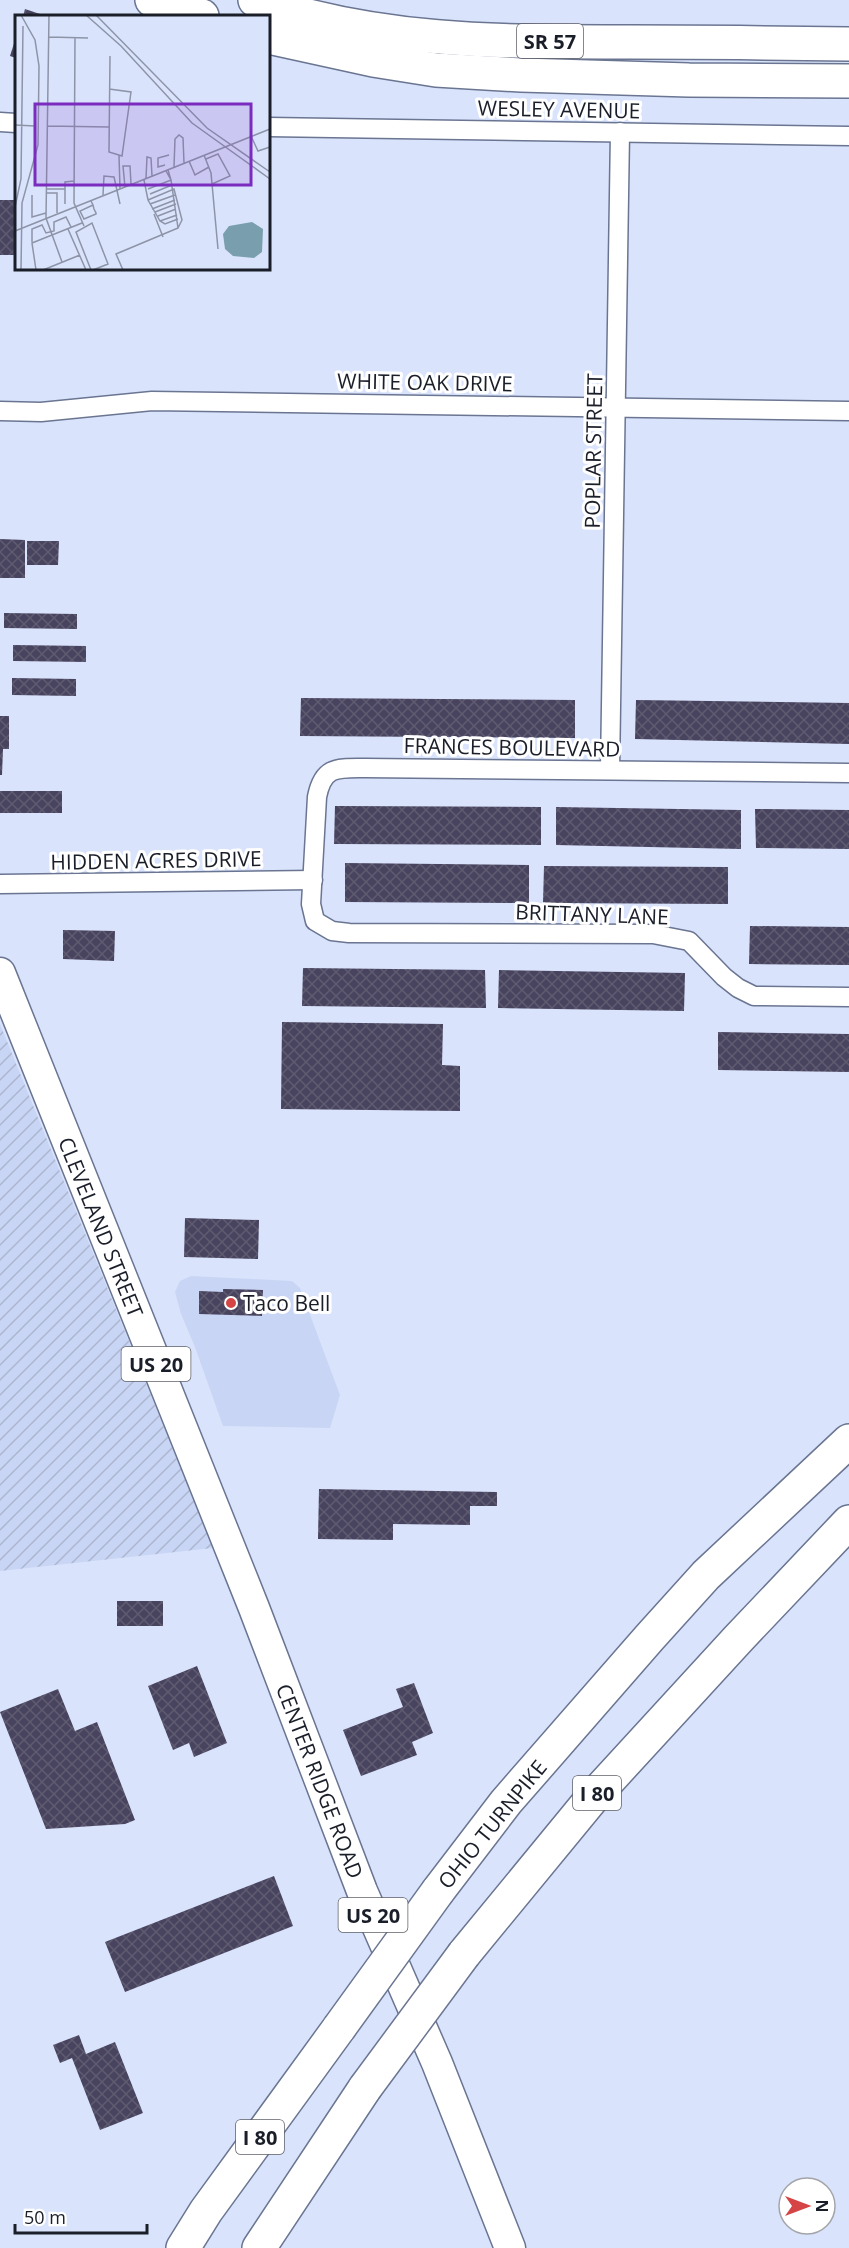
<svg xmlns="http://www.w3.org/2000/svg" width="849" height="2248" font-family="'Open Sans',sans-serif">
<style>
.built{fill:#c9d5f4}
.industrial{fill:url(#industrial-furrows)}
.building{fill:url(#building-cross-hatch)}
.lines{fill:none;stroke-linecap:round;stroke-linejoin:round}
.street-casing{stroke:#6a7591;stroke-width:21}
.primary-casing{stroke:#6a7591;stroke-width:33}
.highway-casing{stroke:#6a7591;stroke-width:36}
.street{stroke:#fff;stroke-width:18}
.primary{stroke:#fff;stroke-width:30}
.highway{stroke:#fff;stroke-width:33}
.highway-bridge-casing{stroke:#6a7591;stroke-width:36;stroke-linecap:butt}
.highway-bridge{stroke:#fff;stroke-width:33}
.poi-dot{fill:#d54546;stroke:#fff;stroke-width:2}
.labels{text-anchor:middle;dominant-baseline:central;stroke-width:6;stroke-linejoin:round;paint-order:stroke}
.shield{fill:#fff;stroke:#5f6269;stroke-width:1.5}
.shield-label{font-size:20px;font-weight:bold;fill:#1a1e29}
.street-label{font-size:21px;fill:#1a1e29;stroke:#fff}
.poi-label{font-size:21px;fill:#1a1e29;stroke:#fff;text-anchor:start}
.inset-road{fill:none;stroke:#8d94a8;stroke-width:1.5}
.view{fill:#7b2cbf;fill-opacity:0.15;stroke:#7b2cbf;stroke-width:3}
.inset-edge{fill:none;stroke:#1a1e29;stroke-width:3}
</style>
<defs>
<pattern id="industrial-furrows" width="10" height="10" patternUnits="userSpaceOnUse" patternTransform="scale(1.5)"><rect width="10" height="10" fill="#c9d5f4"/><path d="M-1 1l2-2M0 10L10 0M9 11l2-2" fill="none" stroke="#acb6d1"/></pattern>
<pattern id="building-cross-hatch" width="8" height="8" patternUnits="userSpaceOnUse" patternTransform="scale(1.5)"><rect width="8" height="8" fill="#48435e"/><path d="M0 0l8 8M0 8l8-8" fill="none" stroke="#5f5b71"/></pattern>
</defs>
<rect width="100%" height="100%" fill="#d9e3fc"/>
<path class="built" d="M191,1276L292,1281L300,1288L340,1395L330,1428L223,1426L195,1347L181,1314L175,1292L180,1281Z"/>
<path class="industrial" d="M0,1024L213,1548L0,1571Z"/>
<g class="building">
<path d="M25,9L46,16H23Z"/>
<path d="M16,37V58L10,56Z"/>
<rect x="0" y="200" width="16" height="55"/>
<path d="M0,539L25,540V578H0Z"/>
<path d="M27,541H59L58,565H27Z"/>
<path d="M4,613L77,614V629L4,628Z"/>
<path d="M13,645L86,646V662L13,661Z"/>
<path d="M12,678L76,679V696L12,695Z"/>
<path d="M301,698L575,700V738L300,736Z"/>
<path d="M636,700L849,703V744L635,739Z"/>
<path d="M0,716H9V749H3L2,775H0Z"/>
<rect x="0" y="791" width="62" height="22"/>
<path d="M335,806L541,807V845L334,844Z"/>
<path d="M556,807L741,810V849L556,845Z"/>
<path d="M755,809L849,810V849L756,848Z"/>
<path d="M345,863L529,865V903L345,902Z"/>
<path d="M544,866L728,867V904L543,903Z"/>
<path d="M750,926L849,927V965L749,964Z"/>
<path d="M63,930L115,931L114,961L63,959Z"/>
<path d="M303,968L485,970L486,1008L302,1006Z"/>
<path d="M499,970L685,973L684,1011L498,1008Z"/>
<path d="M282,1022L443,1024L442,1065L460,1066V1111L281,1109Z"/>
<path d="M718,1032L849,1034V1072L718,1070Z"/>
<path d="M185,1218L259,1220L258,1259L184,1257Z"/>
<path d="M223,1289L263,1290L262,1316L199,1314V1291L223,1292Z"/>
<path d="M319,1489L497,1492V1506H470V1525L393,1524V1540L318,1539Z"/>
<rect x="117" y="1601" width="46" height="25"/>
<path d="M197,1666L227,1743L194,1757L189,1743L173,1750L148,1686Z"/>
<path d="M414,1683L433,1733L412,1742L417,1755L361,1776L343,1730L403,1707L396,1689Z"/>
<path d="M58,1689L75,1731L97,1722L135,1820L125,1824L46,1829L0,1712Z"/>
<path d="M274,1876L293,1926L125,1992L105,1942Z"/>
<path d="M79,2035L86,2054L115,2042L143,2113L100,2130L72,2058L60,2063L53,2045Z"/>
</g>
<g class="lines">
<g class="street-casing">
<g id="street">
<path d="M0,122L16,123"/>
<path d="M268,127L849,136"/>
<path d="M0,411L41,412L152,401L849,411"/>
<path d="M610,770L620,132"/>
<path d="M849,773L365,768C337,768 323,766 317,797L311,904L315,921L332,931L349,933L653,934L689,941L724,977L738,988L754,996L849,997"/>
<path d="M0,884L313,880"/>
</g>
</g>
<g class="primary-casing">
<path id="primary" d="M0,973L254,1608L362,1891L437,2063L510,2248"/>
</g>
<g class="highway-casing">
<g id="highway">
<path d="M152,0L202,16"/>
<path d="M255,0C377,43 504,42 631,42C704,42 776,43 849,44"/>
<path d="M268,37L373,60L436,70L521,75L689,80L849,81"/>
<path d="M438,1891L506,1802L650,1637L706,1575L849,1441"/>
<path d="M464,1954L593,1797L738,1639L849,1522"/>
<path d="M183,2248L206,2211L339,2028"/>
<path d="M259,2248L365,2088"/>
</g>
</g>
<use href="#street" class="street"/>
<use href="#primary" class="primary"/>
<use href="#highway" class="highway"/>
<g class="highway-bridge-casing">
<g id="highway-bridge">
<path d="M339,2028L438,1891"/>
<path d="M365,2088L464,1954"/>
</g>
</g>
<use href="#highway-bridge" class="highway-bridge"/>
</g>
<circle class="poi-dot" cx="231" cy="1303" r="6"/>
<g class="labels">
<g class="shield">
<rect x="517" y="24" width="66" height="34" rx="4.5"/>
<rect x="121.5" y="1347" width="69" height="34" rx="4.5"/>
<rect x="573" y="1776" width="48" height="34" rx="4.5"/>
<rect x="338.5" y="1898" width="69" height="34" rx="4.5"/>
<rect x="236" y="2120" width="48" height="34" rx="4.5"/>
</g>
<g class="shield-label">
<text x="550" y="41">SR 57</text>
<text x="156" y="1364">US 20</text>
<text x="597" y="1793">I 80</text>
<text x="373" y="1915">US 20</text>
<text x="260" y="2137">I 80</text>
</g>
<g class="street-label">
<text transform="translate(559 109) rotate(1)">WESLEY AVENUE</text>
<text transform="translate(425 382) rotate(1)">WHITE OAK DRIVE</text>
<text transform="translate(593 451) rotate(-89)">POPLAR STREET</text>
<text transform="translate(512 747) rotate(1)">FRANCES BOULEVARD</text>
<text transform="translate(156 860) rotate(-1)">HIDDEN ACRES DRIVE</text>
<text transform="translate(592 914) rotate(2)">BRITTANY LANE</text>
<text transform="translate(101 1227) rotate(68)">CLEVELAND STREET</text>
<text transform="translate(320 1781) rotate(69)">CENTER RIDGE ROAD</text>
<text transform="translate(492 1824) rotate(-51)">OHIO TURNPIKE</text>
</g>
<g class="poi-label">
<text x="243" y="1303">Taco Bell</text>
</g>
</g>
<g transform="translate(15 15)">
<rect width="255" height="255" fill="#d9e3fc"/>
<path d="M237,207L248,214L247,237L239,243L218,241L210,234L208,219L214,211Z" fill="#799fae"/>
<path class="inset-road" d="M34,0L31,203L47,247M71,0L106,31L177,108L255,164M81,0L192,113L255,157M34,22L73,23M60,23L59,188L69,211M94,74L116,77L107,141L94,137V135L95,41M0,110L20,111M32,111L94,112M236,121L243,136L255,132M104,140L105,174M189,140L196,158L203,234M191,144L203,139L215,161L197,169M174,146L180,160L194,152M150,150L143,152V143L154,140M159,152L160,124L164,120L168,123L169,148M151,156L156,165L153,155M131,163L132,142L136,143L137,161M129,165L133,185L145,206L150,209L163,204M110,172L108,151H115L116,169M31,174H50M31,178H42V198M135,179L157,170M17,180V202L31,198M88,180L89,161L99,162L105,189M133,185L159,174L167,205L163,213M76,186L78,190L79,194L81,198V199L69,204L65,196L78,190M50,189V167L59,166M135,189L160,180M0,192L6,164L8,11M137,194L160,185M140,197L161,189M139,199L148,222M143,201L161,194M145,206L162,200M53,214L71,255M0,216L255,114M17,227V214L27,210L31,218L39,216V207L51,202L56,212M6,255L7,188L23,130L24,51L20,25L6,0M21,255L17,228L67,208M28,255L65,240M76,255L61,217L77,208L93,249L78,255M108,255L101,239L163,213L156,165L133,174"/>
<path class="view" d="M20,89H236V170H20Z"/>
<rect width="255" height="255" class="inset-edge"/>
</g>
<g transform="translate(807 2206) rotate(90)"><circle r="28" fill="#ffffff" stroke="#a3a5a9" stroke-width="1.5"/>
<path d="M0-4.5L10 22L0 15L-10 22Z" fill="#d54546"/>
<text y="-9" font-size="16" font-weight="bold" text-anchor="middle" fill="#1a1e29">N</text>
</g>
<path d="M15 2224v9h132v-9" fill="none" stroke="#1a1e29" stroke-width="3"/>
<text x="24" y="2224" font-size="18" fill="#1a1e29" stroke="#ffffff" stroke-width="4.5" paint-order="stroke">50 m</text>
</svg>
